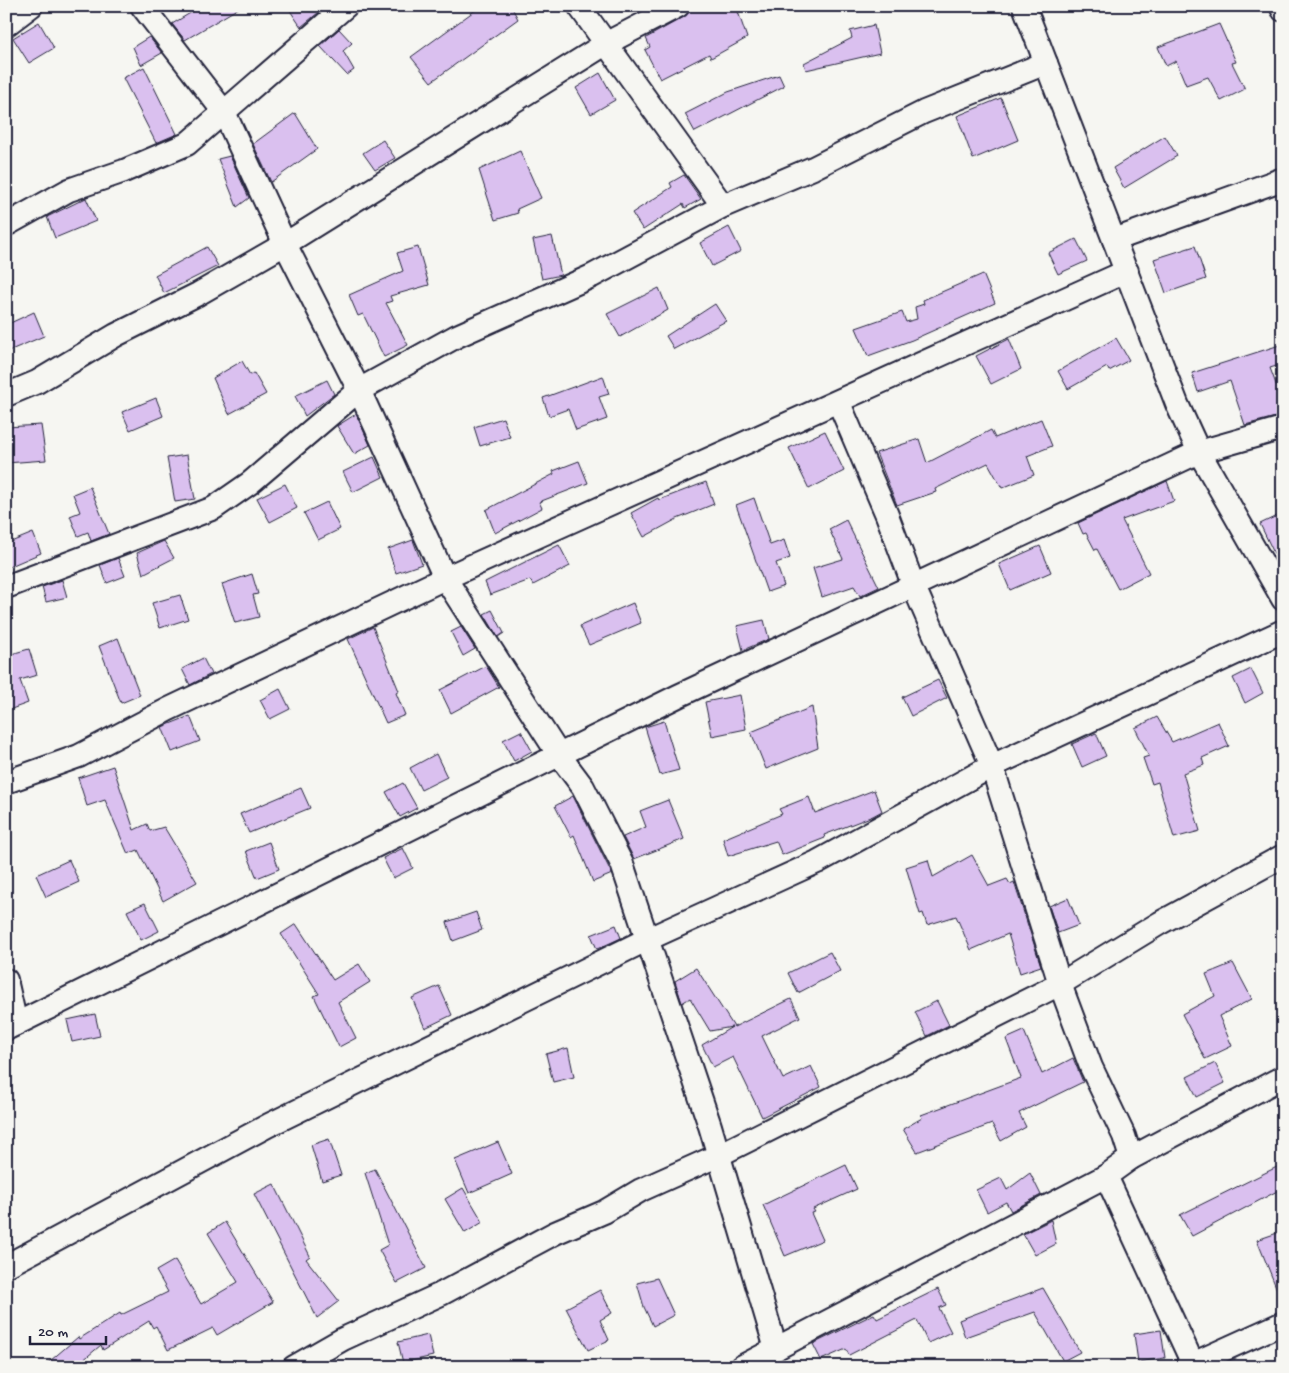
<svg xmlns="http://www.w3.org/2000/svg" width="1289" height="1373" font-family="'Gochi Hand',sans-serif">
<style>
.building{fill:#dac0ef;stroke:#22223b}
.lines{fill:none;stroke-linecap:round;stroke-linejoin:round}
.street-casing{stroke:#22223b;stroke-width:26}
.street{stroke:#f6f6f2;stroke-width:22}
</style>
<rect width="100%" height="100%" fill="#f6f6f2"/>
<filter id="ink" filterUnits="userSpaceOnUse"><feTurbulence type="fractalNoise" baseFrequency=".02" numOctaves="2"/><feDisplacementMap in="SourceGraphic" scale="10" xChannelSelector="R" yChannelSelector="G"/><feConvolveMatrix kernelMatrix="1 2 1 2 8 2 1 2 1" color-interpolation-filters="sRGB"/></filter>
<g filter="url(#ink)">
<g class="building">
<path d="M202,6H242L185,40L172,24Z"/>
<path d="M287,6H315L319,12L301,27Z"/>
<path d="M481,6H511L518,19L431,82L411,57Z"/>
<path d="M691,6H736L747,38L711,58L709,54L660,79L645,50L650,47L646,38L684,17Z"/>
<path d="M39,22L54,48L29,63L13,38Z"/>
<path d="M1219,24L1236,62L1232,63L1245,89L1221,101L1208,77L1186,85L1176,61L1166,66L1158,47Z"/>
<path d="M874,25L880,53L806,70L804,63L852,38L850,31Z"/>
<path d="M339,29L352,43L343,51L354,70L347,75L320,46Z"/>
<path d="M149,37L162,53L141,65L133,47Z"/>
<path d="M144,67L177,134L156,143L123,78Z"/>
<path d="M600,73L615,100L591,114L576,88Z"/>
<path d="M779,75L784,86L695,132L685,114L728,92Z"/>
<path d="M1001,98L1018,140L973,159L957,116Z"/>
<path d="M295,113L317,149L271,182L253,144Z"/>
<path d="M1165,136L1177,156L1124,188L1113,168Z"/>
<path d="M383,140L395,158L375,170L363,153Z"/>
<path d="M520,151L541,198L517,209L518,213L495,220L479,170Z"/>
<path d="M230,156L249,198L237,207L218,159Z"/>
<path d="M684,175L701,199L685,208L683,204L643,230L632,213L672,187L670,183Z"/>
<path d="M86,198L96,221L55,238L47,217Z"/>
<path d="M729,227L741,251L712,266L700,243Z"/>
<path d="M552,236L561,275L542,279L533,240Z"/>
<path d="M1076,239L1087,261L1058,274L1048,253Z"/>
<path d="M1195,246L1206,279L1166,293L1154,259Z"/>
<path d="M207,247L218,266L164,293L155,275Z"/>
<path d="M418,247L429,285L390,296L392,301L386,303L408,345L384,357L363,314L358,316L349,295L403,271L397,253Z"/>
<path d="M983,274L995,303L912,340L868,356L856,328L902,312L906,322L917,319L915,307L924,304L923,300Z"/>
<path d="M659,288L668,310L620,337L607,314Z"/>
<path d="M715,304L726,321L674,349L666,336Z"/>
<path d="M34,312L44,336L6,352V325Z"/>
<path d="M1116,338L1129,360L1109,371L1107,367L1068,389L1058,371Z"/>
<path d="M1009,339L1021,369L991,384L976,356Z"/>
<path d="M1283,344V364L1270,368L1283,403V415L1245,425L1230,381L1198,392L1192,373Z"/>
<path d="M242,361L250,375L254,373L266,394L229,414L213,378Z"/>
<path d="M603,376L609,394L599,397L607,419L576,430L568,409L549,416L543,398Z"/>
<path d="M327,380L334,394L305,416L295,396Z"/>
<path d="M156,398L163,416L130,430L122,412Z"/>
<path d="M356,414L370,445L354,454L337,426Z"/>
<path d="M503,418L510,437L480,446L474,427Z"/>
<path d="M1041,419L1052,446L1027,456L1034,475L1002,488L988,463L935,489L936,492L897,505L876,453L919,439L927,463L991,430L995,438Z"/>
<path d="M41,425L46,460L6,463V427Z"/>
<path d="M825,431L844,471L809,489L789,448Z"/>
<path d="M187,455L195,499L175,502L167,458Z"/>
<path d="M374,457L383,477L353,492L343,472Z"/>
<path d="M579,461L588,483L539,502L542,508L495,533L486,510L554,474L553,471Z"/>
<path d="M1167,481L1174,501L1122,520L1149,573L1118,589L1097,549L1095,550L1086,533L1083,534L1078,523Z"/>
<path d="M706,482L714,504L677,519L644,537L631,513L658,498L659,500Z"/>
<path d="M285,484L297,508L270,522L257,498Z"/>
<path d="M90,487L109,534L91,541L88,532L78,536L70,516L80,512L73,494Z"/>
<path d="M754,498L770,545L784,540L790,558L776,563L784,586L767,592L736,505Z"/>
<path d="M327,502L340,529L318,540L304,513Z"/>
<path d="M1283,513V572L1260,524Z"/>
<path d="M846,520L879,587L860,596L854,586L822,597L813,568L843,559L829,529Z"/>
<path d="M33,533L41,553L6,568V544Z"/>
<path d="M413,540L422,564L396,573L388,549Z"/>
<path d="M164,541L174,558L143,574L137,553Z"/>
<path d="M559,545L570,566L533,585L530,580L490,595L485,582Z"/>
<path d="M1040,546L1051,572L1010,590L999,564Z"/>
<path d="M118,558L125,576L107,583L100,565Z"/>
<path d="M252,574L258,594L253,595L259,617L235,623L222,584Z"/>
<path d="M62,580L67,597L46,602L42,587Z"/>
<path d="M180,595L188,619L160,628L152,603Z"/>
<path d="M633,603L641,623L589,645L580,626Z"/>
<path d="M492,610L504,633L498,637L484,614Z"/>
<path d="M764,620L769,639L743,650L737,626Z"/>
<path d="M373,627L399,691L396,693L405,715L386,723L348,639Z"/>
<path d="M461,627L475,649L463,656L451,632Z"/>
<path d="M118,638L140,695L121,703L99,646Z"/>
<path d="M29,649L37,675L20,680L28,703L6,711V650H10L11,654Z"/>
<path d="M203,658L211,674L190,685L182,669Z"/>
<path d="M486,666L499,687L451,713L440,690Z"/>
<path d="M1251,669L1263,693L1245,703L1233,678Z"/>
<path d="M938,680L947,698L911,716L902,697Z"/>
<path d="M280,689L290,709L270,719L260,700Z"/>
<path d="M740,695L746,729L712,736L705,702Z"/>
<path d="M812,707L818,748L766,769L751,732Z"/>
<path d="M190,716L200,741L172,752L162,727Z"/>
<path d="M1157,717L1172,742L1218,722L1229,746L1202,758L1204,765L1183,773L1200,831L1174,838L1158,782L1152,784L1143,758L1149,756L1135,728Z"/>
<path d="M664,721L679,770L660,775L645,727Z"/>
<path d="M521,731L532,751L514,761L503,740Z"/>
<path d="M1096,733L1106,756L1082,767L1072,744Z"/>
<path d="M436,754L447,777L421,790L410,768Z"/>
<path d="M113,766L134,830L147,824L150,831L164,827L197,882L163,901L138,850L128,854L105,800L87,806L78,778Z"/>
<path d="M403,783L417,808L400,817L386,792Z"/>
<path d="M301,788L310,808L249,833L240,814Z"/>
<path d="M874,790L882,811L873,816L824,835L825,838L782,855L776,841L728,856L723,839L782,814L779,809L809,797L815,813Z"/>
<path d="M573,796L612,874L593,882L574,835L571,837L555,806Z"/>
<path d="M668,800L684,839L634,859L623,837L646,827L640,811Z"/>
<path d="M269,842L279,869L257,878L246,851Z"/>
<path d="M403,848L413,868L393,878L383,858Z"/>
<path d="M972,855L989,886L1007,879L1010,884L1014,882L1041,966L1020,973L1008,934L971,950L956,916L927,925L923,913L920,914L906,867L928,860L933,877Z"/>
<path d="M69,860L79,882L46,897L36,875Z"/>
<path d="M1068,898L1079,925L1058,933L1049,906Z"/>
<path d="M145,903L159,931L141,940L127,911Z"/>
<path d="M476,912L482,930L453,941L447,922Z"/>
<path d="M296,924L333,980L359,964L370,982L338,1002L356,1038L339,1047L314,996L319,994L281,934Z"/>
<path d="M616,925L621,938L597,949L591,935Z"/>
<path d="M830,952L840,971L798,993L788,973Z"/>
<path d="M1233,963L1252,999L1219,1016L1232,1046L1205,1059L1182,1014L1215,996L1206,974Z"/>
<path d="M696,968L734,1027L791,999L800,1017L762,1036L783,1079L811,1066L821,1087L762,1117L733,1057L713,1067L702,1045L732,1027L710,1031L690,998L682,1003L675,981Z"/>
<path d="M439,986L452,1015L425,1028L412,998Z"/>
<path d="M937,1001L949,1025L927,1036L915,1012Z"/>
<path d="M95,1014L100,1036L72,1042L67,1020Z"/>
<path d="M1024,1031L1042,1074L1073,1058L1083,1082L1019,1113L1026,1127L1001,1141L992,1124L917,1152L903,1129L922,1118L921,1115L1021,1078L1006,1039Z"/>
<path d="M568,1048L574,1077L553,1082L546,1054Z"/>
<path d="M1215,1063L1225,1083L1197,1097L1187,1077Z"/>
<path d="M329,1139L341,1175L322,1181L311,1145Z"/>
<path d="M498,1142L512,1174L469,1193L455,1160Z"/>
<path d="M1283,1164V1188L1192,1236L1180,1215Z"/>
<path d="M846,1165L857,1189L813,1209L815,1212L811,1213L823,1240L785,1256L763,1205Z"/>
<path d="M375,1169L426,1268L397,1283L379,1250L388,1245L365,1173Z"/>
<path d="M1030,1173L1041,1195L1011,1211L1006,1202L987,1212L976,1190L1001,1178L1007,1190Z"/>
<path d="M274,1184L310,1256L306,1259L339,1301L317,1318L254,1194Z"/>
<path d="M463,1188L483,1222L465,1233L445,1199Z"/>
<path d="M1051,1220L1056,1244L1035,1255L1023,1234Z"/>
<path d="M225,1222L273,1302L217,1335L213,1328L168,1350L156,1326L153,1328L149,1321L103,1350L101,1345L75,1367H43L78,1337L79,1339L120,1313L121,1315L168,1292L156,1271L175,1260L201,1304L238,1282L208,1233Z"/>
<path d="M1283,1231V1302H1282L1257,1240Z"/>
<path d="M657,1278L674,1315L653,1326L644,1307L637,1283Z"/>
<path d="M1043,1288L1080,1352L1063,1361L1035,1312L965,1337L959,1320Z"/>
<path d="M938,1289L946,1305L939,1308L951,1332L928,1343L917,1320L849,1355L846,1349L821,1360L813,1344L874,1314L877,1319Z"/>
<path d="M600,1290L612,1313L600,1320L609,1340L588,1350L566,1308Z"/>
<path d="M1161,1330L1165,1358L1138,1362L1134,1334Z"/>
<path d="M428,1335L433,1356L403,1363L398,1342Z"/>
</g>
<g class="lines">
<g class="street-casing">
<g id="street">
<path d="M142,6L224,112L285,244L359,390L445,578L559,755L583,787L622,864L710,1126L776,1349"/>
<path d="M579,6L723,206"/>
<path d="M1024,6L1177,404L1199,452L1283,599"/>
<path d="M1281,6L1283,10"/>
<path d="M6,25L31,6"/>
<path d="M6,225L69,190L124,171L187,144L346,6"/>
<path d="M1114,240L1283,179"/>
<path d="M6,395L37,382L116,335L198,294L285,244L607,43L678,6"/>
<path d="M839,403L887,515L914,587L992,766L1060,984L1091,1067L1124,1136L1131,1158"/>
<path d="M6,587L214,508L250,483L359,390L457,336L592,276L723,206L813,168L924,112L1046,63"/>
<path d="M6,782L79,756L169,709L445,578L1127,271"/>
<path d="M6,980L16,1024"/>
<path d="M6,1029L678,696L1199,452L1283,428"/>
<path d="M1106,1176L1193,1364"/>
<path d="M6,1266L269,1125L646,940L817,862L992,766L1283,631"/>
<path d="M294,1367L343,1339L441,1294L555,1233L604,1212L641,1190L717,1156L1060,984L1160,923L1283,856"/>
<path d="M741,1367L1106,1176L1131,1158L1283,1077"/>
<path d="M1186,1367L1283,1323"/>
</g>
</g>
<use href="#street" class="street"/>
</g>
</g>
<rect width="1289" height="1373" fill="none" stroke="#f6f6f2" stroke-width="25"/>
<rect x="12" y="12" width="1264" height="1348" fill="none" stroke="#22223b" stroke-width="2" filter="url(#ink)"/>
<path d="M30 1336v8h76v-8" fill="none" stroke="#22223b" stroke-width="2.5"/>
<text x="38" y="1336" font-size="15" fill="#22223b" stroke="#f6f6f2" stroke-width="4" paint-order="stroke">20 m</text>
</svg>
